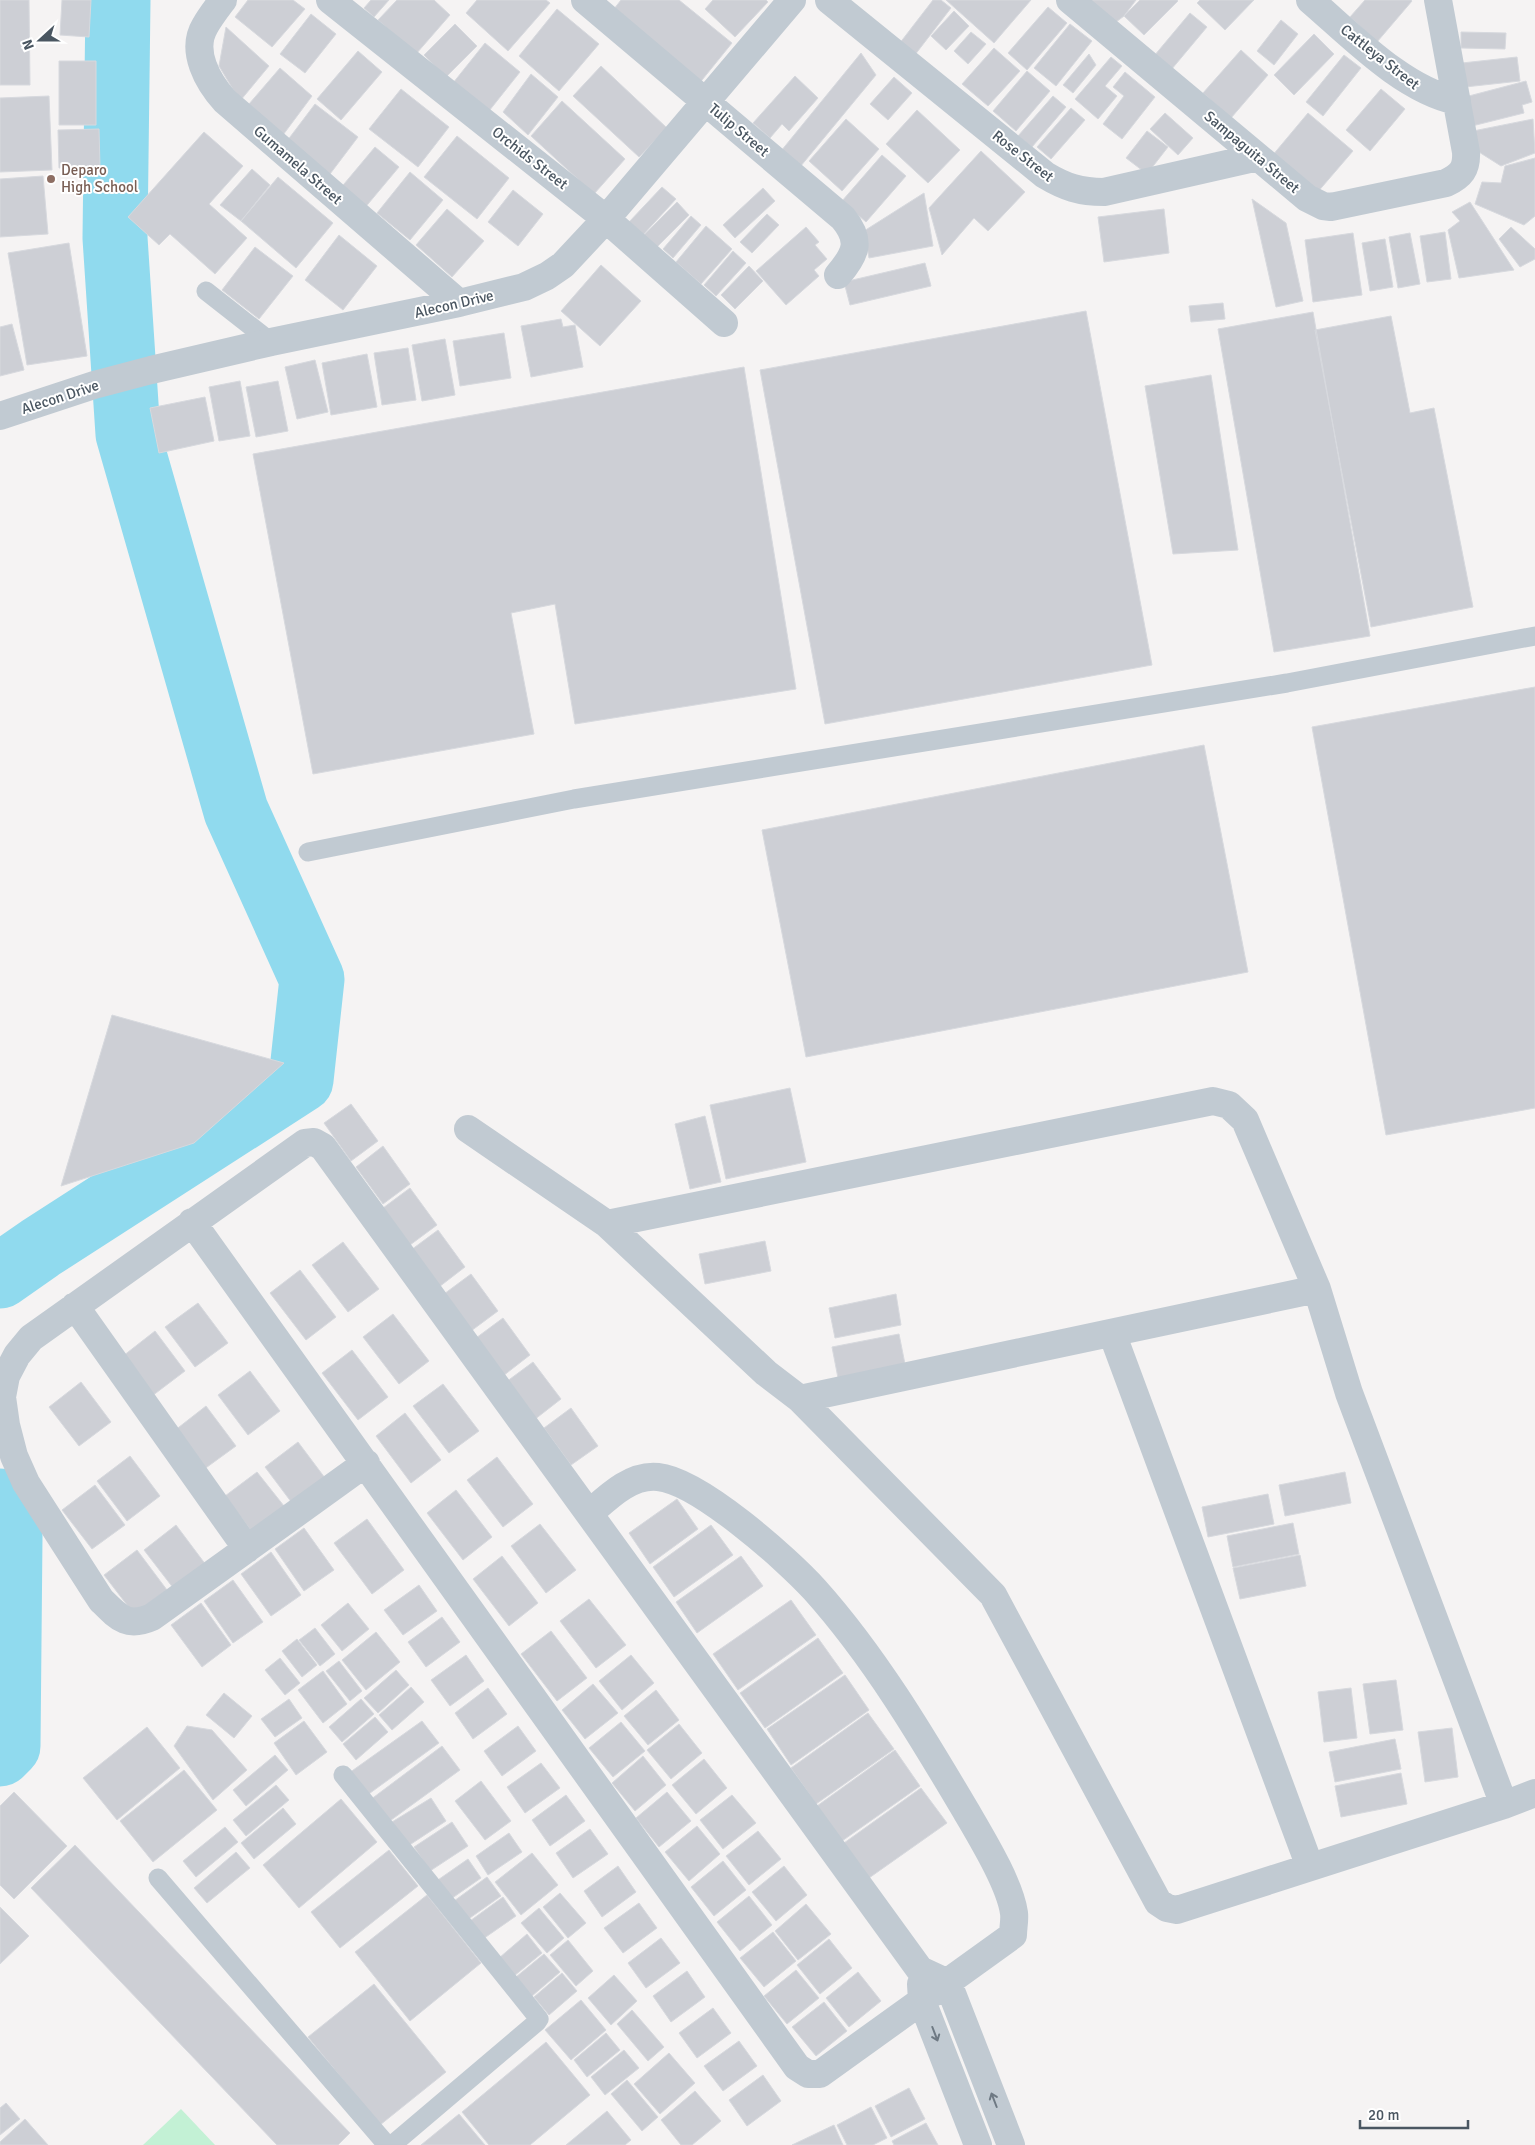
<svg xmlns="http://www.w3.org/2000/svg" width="1535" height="2145" font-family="Signika,sans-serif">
<rect width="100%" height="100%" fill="#f5f3f3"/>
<path fill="#c3f1d5" d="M181,2109L215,2145H143Z"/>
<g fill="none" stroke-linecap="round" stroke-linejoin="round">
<path stroke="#90daee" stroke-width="65" d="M0,1276L40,1248L301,1080L312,979L236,811L128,434L115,238L118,0
M0,1501L10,1536L8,1746L0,1754"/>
</g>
<path fill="#cdcfd5" stroke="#d7d9de" d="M0,0H29L30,85H0Z
M62,0H91L89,37L60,35Z
M248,0H293L305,9L272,47L235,17Z
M371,0H389L374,17L364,8Z
M397,0H434L450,15L416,54L378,20Z
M477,0H546L550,3L508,51L466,13Z
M621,0H679L732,43L698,85L610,14Z
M713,0H766L768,2L735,37L705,9Z
M933,0H941L951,8L911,60L896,48Z
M946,0H1031L994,43Z
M1090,0H1136L1124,16L1116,22Z
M1140,0H1177L1178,1L1144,35L1124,16Z
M1200,0H1254L1225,30L1197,3Z
M1365,0H1411L1412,1L1377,42L1350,17Z
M1048,7L1067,23L1027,70L1008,53Z
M557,9L599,44L559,91L519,56Z
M954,11L969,26L946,50L931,36Z
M1190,13L1207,27L1171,70L1154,56Z
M311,14L336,34L305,73L280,54Z
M1281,20L1298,34L1274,65L1257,51Z
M455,24L477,46L446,77L424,55Z
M1070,24L1092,41L1056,86L1034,68Z
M226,27L269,66L240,101L219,66Z
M971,32L986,44L968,64L954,51Z
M1461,32L1506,33L1505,49L1461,48Z
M1314,34L1334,54L1294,95L1274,75Z
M485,43L520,72L489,111L453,83Z
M994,48L1020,71L988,106L962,84Z
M1241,50L1268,75L1231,118L1203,93Z
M358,51L382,72L341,120L317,99Z
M861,53L876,75L800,167L781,151Z
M1089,54L1096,65L1073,93L1063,85Z
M1344,55L1361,68L1323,116L1306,102Z
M1111,57L1122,66L1105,86L1117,96L1098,119L1075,99Z
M1517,57L1520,81L1465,87L1462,63Z
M59,61H96V125H59Z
M601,66L667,128L639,157L573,96Z
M280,68L312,96L283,135L249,104Z
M1027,71L1050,91L1016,131L993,111Z
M1125,72L1155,97L1122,139L1103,124L1124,96L1113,87Z
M531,74L558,97L528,135L503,112Z
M795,76L818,98L789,131L782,124L770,138L753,123Z
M894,77L912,93L888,120L870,104Z
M1526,81L1532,102L1522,105L1524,113L1472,126L1465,97Z
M401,89L449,127L418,167L369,129Z
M1381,89L1405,109L1370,151L1346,130Z
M49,96L52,170L0,172V98Z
M1053,96L1066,107L1032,147L1018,136Z
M562,101L625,159L594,194L531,136Z
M315,104L358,137L330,174L287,141Z
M1071,108L1085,120L1051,159L1037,147Z
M917,110L960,150L928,183L886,144Z
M1165,113L1193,138L1178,155L1150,129Z
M1308,113L1353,151L1316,194L1272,156Z
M846,119L879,149L842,191L809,161Z
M1533,119L1535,153L1501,166L1471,147L1468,132Z
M99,129L100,167L59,168L58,130Z
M1147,131L1168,147L1147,174L1126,158Z
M204,132L243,166L209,204L247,238L215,274L170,234L159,245L128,217Z
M457,136L509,178L477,219L424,177Z
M375,147L399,167L363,210L339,190Z
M981,151L1025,192L988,231L974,218L942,255L929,208Z
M882,155L906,176L866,222L842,201Z
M1535,158V216L1524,225L1475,204L1482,182L1501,183L1505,166Z
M252,169L270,185L241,221L220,205Z
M410,172L443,200L410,240L377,213Z
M43,176L48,234L0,237V179Z
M278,177L333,223L296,268L241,221Z
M662,187L676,199L643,235L629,222Z
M763,188L775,201L735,238L723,225Z
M513,190L543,214L518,246L488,222Z
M924,193L933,246L869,258L864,231Z
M1252,199L1286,223L1303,301L1276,307Z
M677,202L689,215L655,249L642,237Z
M1470,202L1514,270L1459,278L1448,230L1460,221L1452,212Z
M447,209L484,241L452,277L416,245Z
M1164,209L1169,253L1104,262L1098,217Z
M767,214L779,225L752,253L740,242Z
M691,216L701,225L673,258L663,249Z
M706,226L732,249L701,284L676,262Z
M806,227L819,242L815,245L827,259L814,270L819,276L786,305L756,271Z
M1511,227L1535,249V259L1520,267L1499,239Z
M1445,232L1451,279L1427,282L1420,236Z
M1353,233L1362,295L1313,302L1305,240Z
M1410,233L1420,284L1398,288L1389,237Z
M339,235L377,266L343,310L305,280Z
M1385,239L1393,287L1370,291L1362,243Z
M69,243L87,356L27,365L8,253Z
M255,247L293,276L259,319L222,290Z
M733,251L746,263L716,296L704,285Z
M925,263L931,286L850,305L844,282Z
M601,265L641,301L600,346L561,311Z
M749,266L763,281L735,309L721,295Z
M1223,303L1225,319L1191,322L1189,306Z
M1086,311L1152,665L825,724L760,370Z
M1313,312L1370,636L1274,652L1218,329Z
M1391,316L1410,413L1434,408L1473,607L1371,627L1315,330Z
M561,319L563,327L575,325L583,367L531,377L521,326Z
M12,324L24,370L0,376V327Z
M504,333L511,378L460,386L453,341Z
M445,339L455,395L422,401L412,345Z
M408,348L416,400L382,405L374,353Z
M367,354L377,407L331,415L322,363Z
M315,360L328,412L297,419L285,367Z
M744,367L796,689L575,724L555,604L511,613L534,734L313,774L253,454Z
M1211,375L1238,550L1173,554L1145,386Z
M240,381L250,436L219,441L209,387Z
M278,381L288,431L256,437L246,387Z
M205,397L214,441L159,453L150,408Z
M1535,687V1108L1386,1135L1312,727Z
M1204,745L1248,972L806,1057L762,830Z
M112,1015L284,1063L194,1143L61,1186Z
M790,1088L806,1162L726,1179L710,1105Z
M351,1104L378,1141L351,1161L324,1123Z
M705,1116L721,1182L690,1189L675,1124Z
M383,1146L410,1184L383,1204L356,1167Z
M410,1188L437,1225L410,1245L383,1208Z
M438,1230L465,1267L439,1287L411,1250Z
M765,1241L771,1271L705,1284L699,1254Z
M343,1242L379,1289L348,1312L312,1265Z
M300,1270L336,1317L306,1340L270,1293Z
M471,1274L498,1311L471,1331L444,1294Z
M896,1294L901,1325L835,1338L829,1308Z
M198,1303L228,1343L195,1367L165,1327Z
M393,1314L429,1361L399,1384L363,1337Z
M503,1318L530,1355L503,1376L476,1338Z
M155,1331L185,1371L152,1396L123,1356Z
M899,1334L905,1364L838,1378L832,1347Z
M352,1350L388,1397L358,1420L322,1373Z
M533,1362L561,1399L534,1420L506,1382Z
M250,1371L280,1411L248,1435L218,1395Z
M81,1382L111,1422L79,1446L49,1407Z
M443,1384L479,1431L449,1453L413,1406Z
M206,1406L236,1446L203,1470L174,1431Z
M571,1408L598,1446L571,1465L544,1428Z
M405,1413L441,1460L411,1483L376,1436Z
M298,1442L328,1482L295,1507L265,1467Z
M130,1456L160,1496L127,1521L97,1481Z
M497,1457L533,1504L503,1527L467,1480Z
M257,1472L288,1511L255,1536L225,1496Z
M1345,1472L1351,1503L1285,1516L1279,1485Z
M95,1485L125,1525L92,1549L62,1510Z
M456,1490L492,1537L463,1560L427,1513Z
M1268,1494L1274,1524L1208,1537L1202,1507Z
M677,1499L698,1529L650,1564L629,1533Z
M367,1519L404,1570L372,1594L334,1543Z
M1293,1523L1299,1554L1233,1567L1227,1536Z
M540,1524L576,1570L546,1593L511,1546Z
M176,1525L206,1565L174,1589L144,1550Z
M711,1525L733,1555L674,1597L653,1567Z
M304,1528L334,1570L304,1591L275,1549Z
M137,1550L167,1590L134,1614L104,1575Z
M271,1552L301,1595L271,1616L241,1574Z
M1300,1555L1306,1586L1240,1599L1233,1568Z
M502,1556L538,1603L509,1626L473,1579Z
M741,1556L763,1586L697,1633L676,1602Z
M233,1580L263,1622L233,1643L204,1601Z
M419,1585L437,1611L403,1635L384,1610Z
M589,1599L626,1645L596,1668L560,1621Z
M791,1600L816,1635L738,1690L713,1654Z
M201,1603L231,1645L202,1667L171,1625Z
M348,1603L369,1629L342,1651L321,1625Z
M442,1617L460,1642L426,1667L408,1642Z
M315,1628L335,1654L320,1666L299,1640Z
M551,1631L587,1678L557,1701L521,1654Z
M376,1632L400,1662L366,1690L342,1660Z
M818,1638L843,1673L765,1728L740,1693Z
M297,1639L317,1665L302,1677L282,1651Z
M466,1655L484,1681L450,1706L431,1680Z
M631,1655L654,1683L622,1710L599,1681Z
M280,1658L300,1683L285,1695L265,1670Z
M339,1661L362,1691L350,1701L326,1671Z
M396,1670L409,1685L378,1713L364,1698Z
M323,1671L347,1704L323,1723L298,1690Z
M845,1675L869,1710L791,1765L767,1729Z
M1396,1680L1403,1730L1370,1734L1363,1684Z
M593,1684L618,1713L585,1739L562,1710Z
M411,1687L424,1702L392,1730L379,1715Z
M488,1688L507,1714L473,1739L455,1713Z
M1351,1688L1357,1738L1324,1742L1318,1692Z
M656,1690L679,1720L648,1745L624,1716Z
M224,1693L252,1716L234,1738L206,1715Z
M289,1699L302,1718L275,1737L261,1719Z
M361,1699L374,1714L342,1742L329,1727Z
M868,1713L894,1749L816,1804L791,1768Z
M375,1717L388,1732L356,1760L343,1744Z
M304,1721L327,1752L296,1775L274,1743Z
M422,1721L439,1743L366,1796L349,1773Z
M621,1722L645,1751L613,1777L589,1748Z
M679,1724L702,1753L671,1779L647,1750Z
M187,1726L212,1730L247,1770L213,1800L174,1746Z
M518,1726L536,1751L502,1776L484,1751Z
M147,1727L180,1768L117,1820L83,1778Z
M1452,1728L1458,1777L1425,1782L1418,1732Z
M1395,1739L1401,1769L1335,1782L1329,1752Z
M442,1746L460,1770L387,1823L370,1800Z
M895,1750L920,1786L842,1841L817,1806Z
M275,1755L288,1770L246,1806L233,1790Z
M643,1756L666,1785L635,1811L612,1783Z
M704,1759L727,1788L696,1814L672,1785Z
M541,1763L560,1788L525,1813L507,1787Z
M184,1770L217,1810L153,1862L120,1821Z
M1401,1773L1407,1804L1341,1817L1335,1786Z
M481,1781L511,1821L485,1840L455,1801Z
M276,1785L289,1800L246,1836L233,1820Z
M921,1788L947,1823L869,1878L844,1843Z
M14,1792L67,1846L14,1899L0,1885V1806Z
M667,1792L691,1821L659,1847L636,1818Z
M566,1795L585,1821L550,1846L532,1820Z
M732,1795L756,1823L723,1849L700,1820Z
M431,1798L446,1821L408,1846L392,1822Z
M341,1799L377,1842L299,1908L263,1865Z
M283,1808L296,1824L254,1859L241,1843Z
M452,1822L468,1846L430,1871L414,1847Z
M697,1826L720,1854L689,1881L665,1852Z
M225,1827L238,1842L196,1877L183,1861Z
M590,1829L608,1854L573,1878L556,1853Z
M758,1831L781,1859L749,1885L726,1856Z
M509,1833L522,1852L488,1875L476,1856Z
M75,1845L350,2133L338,2145H277L31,1888Z
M389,1850L418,1886L340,1948L311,1912Z
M236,1852L250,1868L207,1903L194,1888Z
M532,1853L558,1885L521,1915L495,1882Z
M468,1859L481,1878L448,1901L435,1882Z
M723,1861L746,1890L714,1916L691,1887Z
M618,1866L636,1892L602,1917L584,1891Z
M784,1866L807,1895L776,1921L752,1892Z
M487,1877L501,1896L467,1920L454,1901Z
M560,1893L586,1923L568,1938L543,1907Z
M427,1895L481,1963L410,2021L355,1952Z
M749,1896L772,1925L740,1951L717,1922Z
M503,1897L516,1916L483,1939L470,1921Z
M639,1903L657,1928L623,1953L604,1928Z
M806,1904L831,1934L798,1960L775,1931Z
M0,1907L29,1936L0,1964Z
M539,1908L564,1938L547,1953L521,1923Z
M773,1932L796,1961L764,1987L740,1958Z
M527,1934L542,1953L514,1976L499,1958Z
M661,1938L680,1963L646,1988L628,1963Z
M829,1939L852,1968L820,1994L797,1965Z
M568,1940L593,1971L576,1986L550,1955Z
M544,1954L560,1972L532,1996L516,1977Z
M796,1970L819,1998L787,2024L764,1996Z
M687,1971L705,1997L671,2022L653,1996Z
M858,1972L881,2001L849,2027L826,1998Z
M562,1973L577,1991L549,2015L534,1997Z
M614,1975L637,2001L611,2025L588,1998Z
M374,1984L446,2072L380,2125L308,2037Z
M581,2000L606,2030L571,2060L545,2030Z
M824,2002L847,2031L816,2056L792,2027Z
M713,2008L731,2033L697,2058L679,2033Z
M632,2010L664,2047L648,2061L617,2024Z
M606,2033L620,2050L587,2077L574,2060Z
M739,2041L757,2066L723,2091L704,2066Z
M546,2042L590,2095L530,2145H489L462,2112Z
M624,2050L639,2068L605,2095L591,2077Z
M669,2053L695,2083L660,2114L634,2084Z
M763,2075L781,2101L747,2126L729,2100Z
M627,2080L658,2117L642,2131L611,2094Z
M909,2088L925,2119L891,2137L875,2106Z
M695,2091L721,2121L692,2145H681L661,2120Z
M6,2103L20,2119L0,2135V2108Z
M871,2107L887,2138L873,2145H847L837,2125Z
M607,2111L631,2140L625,2145H566Z
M459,2114L485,2145H421Z
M25,2119L48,2145H0V2142Z
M926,2123L938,2145H894L892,2141Z
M834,2125L843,2145H792Z"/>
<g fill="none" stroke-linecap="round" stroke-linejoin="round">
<path stroke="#c1cad2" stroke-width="19" d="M206,291L271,342
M308,852L574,799L1287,683L1535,636
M343,1775L539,2019L537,2022L392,2145
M158,1878L387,2145"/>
<path stroke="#c1cad2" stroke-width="28" d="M223,0C217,8 210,17 205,26C190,51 208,82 225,101L459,303
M330,0L606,219L724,323
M585,0L843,218C862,241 856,254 838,275
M829,0L1045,175C1065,187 1080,192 1104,192L1258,157
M1070,0L1307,198L1323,206L1331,207L1446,183C1461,176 1467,169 1466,152L1438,0
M1310,0C1351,35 1403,90 1457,101
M0,416L94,385L151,370L271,342L459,303L524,287L547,276L563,265L606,219L792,0
M468,1129L607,1224L766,1373L800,1399L993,1595L1158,1902L1167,1908L1177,1910L1504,1805L1535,1793
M192,1222L797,2067L808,2074H820L1013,1935C1013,1928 1015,1920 1014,1913C1010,1884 981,1837 966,1811C921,1735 874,1656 815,1590C787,1559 699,1481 658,1477C631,1474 608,1497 590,1513
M607,1224L1213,1101L1229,1105L1245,1120L1317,1289L1349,1393L1504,1805
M75,1306L247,1549
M1112,1333L1310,1867
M800,1399L1317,1289
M366,1463L152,1617C127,1628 119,1618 101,1600L26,1483L14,1456L6,1425L2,1397L6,1376L17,1355L31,1338L305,1143L314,1142L323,1147L920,1970L948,1983L1011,2145
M921,1984L922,2001L978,2145"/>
</g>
<defs><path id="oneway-shaft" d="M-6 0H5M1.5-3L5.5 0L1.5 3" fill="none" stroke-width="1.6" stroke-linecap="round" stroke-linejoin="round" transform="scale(1.25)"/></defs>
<g stroke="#6e7983">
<use href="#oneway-shaft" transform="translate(935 2034) rotate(69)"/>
<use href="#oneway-shaft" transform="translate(994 2100) rotate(-111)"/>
</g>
<circle fill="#8d6e63" stroke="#fff" stroke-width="2" cx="51" cy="179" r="5"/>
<g text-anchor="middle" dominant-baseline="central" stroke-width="4" stroke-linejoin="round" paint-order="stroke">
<g font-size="15" fill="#4a5661" stroke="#fff">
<text transform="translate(1380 57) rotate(38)">Cattleya Street</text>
<text transform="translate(739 130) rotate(40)">Tulip Street</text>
<text transform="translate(1252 152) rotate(40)">Sampaguita Street</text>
<text transform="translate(1023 156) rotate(38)">Rose Street</text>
<text transform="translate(530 158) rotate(38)">Orchids Street</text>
<text transform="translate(298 165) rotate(41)">Gumamela Street</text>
<text transform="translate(454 304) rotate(-13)">Alecon Drive</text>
<text transform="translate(60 397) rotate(-18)">Alecon Drive</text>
</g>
<g font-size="15" fill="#785e54" stroke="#fff" text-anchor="start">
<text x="61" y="170">Deparo<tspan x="61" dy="17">High School</tspan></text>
</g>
</g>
<g transform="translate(40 40) rotate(249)" stroke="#ffffff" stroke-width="4" paint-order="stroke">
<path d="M0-4L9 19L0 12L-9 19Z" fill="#4a5661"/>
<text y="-8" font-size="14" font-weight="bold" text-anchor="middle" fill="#4a5661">N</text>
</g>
<path d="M1360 2120v8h108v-8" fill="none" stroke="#4a5661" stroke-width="2.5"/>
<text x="1368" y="2120" font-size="15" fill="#4a5661" stroke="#ffffff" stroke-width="4" paint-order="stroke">20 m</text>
</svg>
